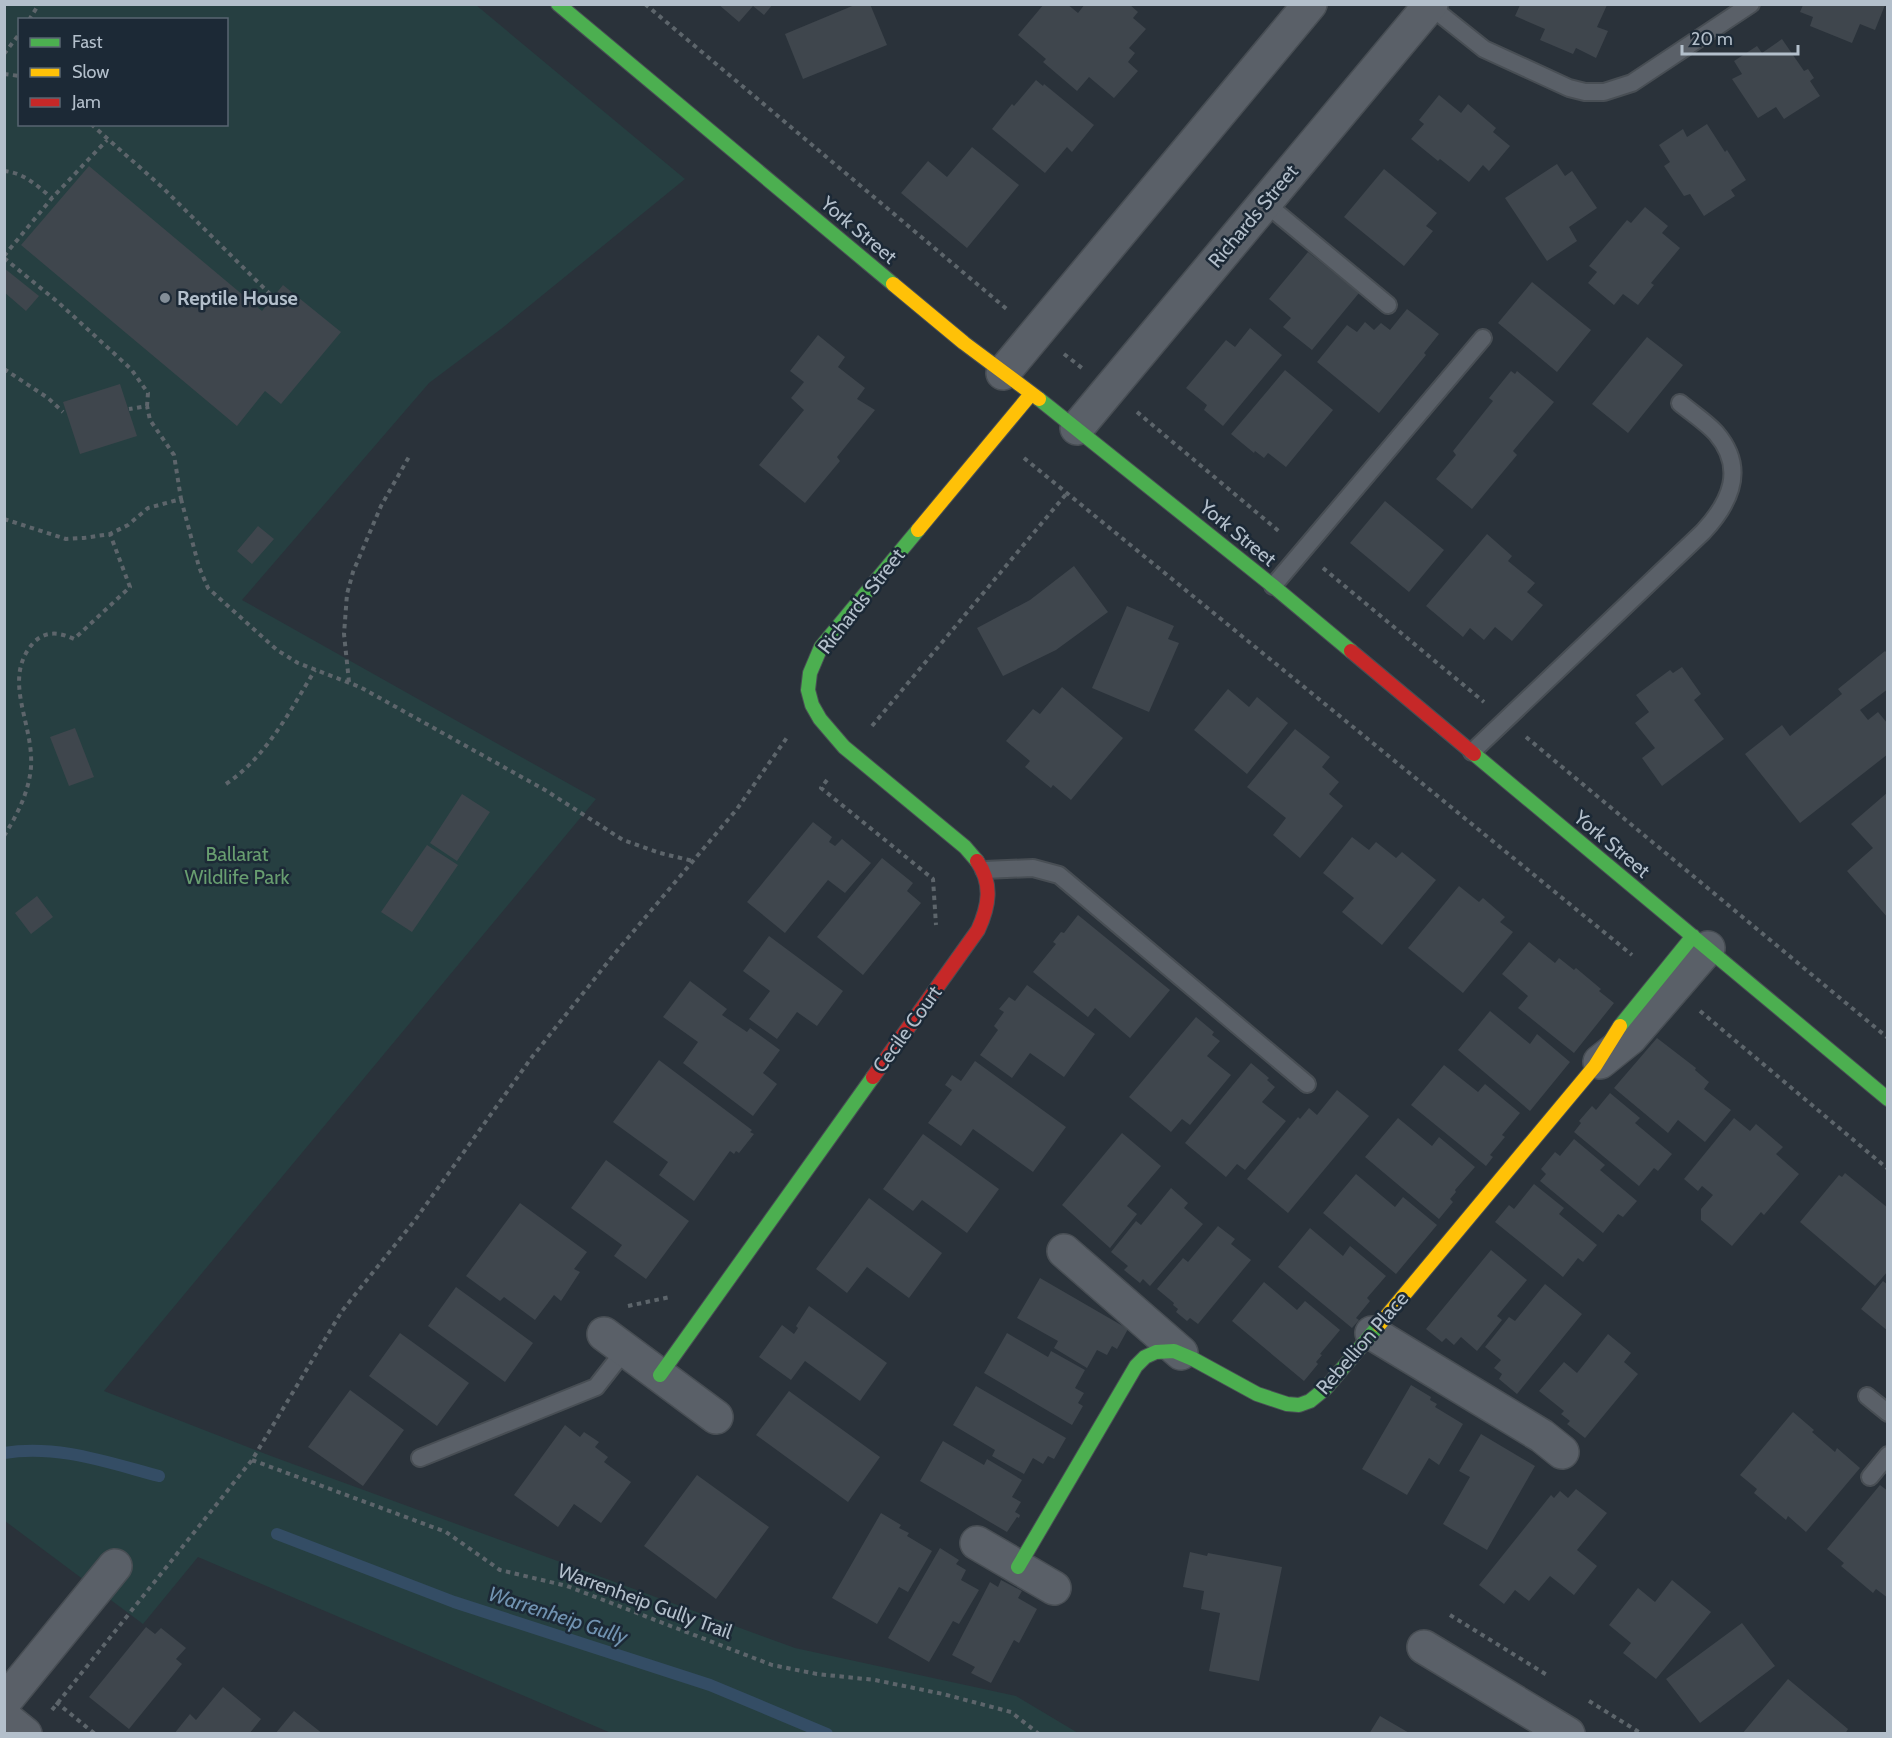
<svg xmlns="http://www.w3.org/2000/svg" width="1892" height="1738" font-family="Cabin,sans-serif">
<rect width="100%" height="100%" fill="#2a323a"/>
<path fill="#263f41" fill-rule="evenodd" d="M4,5H476L685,179L501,329L429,383L242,600L596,799L104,1391L271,1456L795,1648L1016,1696L1078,1733H611L198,1557L143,1624L5,1521ZM20,20H226V124H20Z"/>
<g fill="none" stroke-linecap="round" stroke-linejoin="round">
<path stroke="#344d65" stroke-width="12" d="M4,1453C57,1444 109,1463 159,1476
M277,1534L454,1602L710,1685L827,1734"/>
</g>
<path fill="#3f464d" d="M718,4H773L764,15L753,6L739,22Z
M857,4H870L887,45L803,79L785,34Z
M1044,4H1067L1078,13L1085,4H1129L1138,12L1133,18L1146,29L1129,48L1135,53L1128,62L1138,71L1114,98L1089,77L1077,91L1043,62L1046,59L1018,35Z
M1520,5H1607L1597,27L1608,31L1596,58L1576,48L1573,54L1540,40L1545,29L1515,16Z
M1803,5H1885L1875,30L1860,24L1852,43L1810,26L1813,17L1800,12Z
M1782,39L1804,71L1808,69L1814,78L1810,81L1820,96L1784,119L1776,107L1758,118L1732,79L1742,74L1734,61L1757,46L1762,53Z
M1036,80L1043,86L1044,84L1094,125L1072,152L1067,147L1045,173L992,129L1012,104L1014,106Z
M1439,95L1461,113L1468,104L1496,128L1493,132L1510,146L1489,171L1483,165L1469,182L1440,159L1438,161L1411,139L1424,124L1419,120Z
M1707,124L1725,152L1727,150L1746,180L1731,190L1735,196L1704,216L1690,194L1684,196L1664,166L1670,162L1659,145L1683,129L1687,137Z
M972,147L1019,185L967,248L901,193L928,161L947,177Z
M1557,164L1565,176L1572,171L1597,208L1569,227L1577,241L1547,261L1505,198Z
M89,166L262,311L283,285L341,332L281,404L265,391L237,426L21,245Z
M1384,169L1437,213L1426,226L1433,231L1404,266L1344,217Z
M1645,207L1668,226L1662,233L1680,248L1651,283L1654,285L1638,305L1623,294L1614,305L1588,283L1597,272L1589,266L1627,220L1631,223Z
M1308,252L1359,293L1312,350L1283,327L1291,318L1269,299Z
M4,268L39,296L26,311L4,292Z
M1532,282L1591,330L1557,372L1498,323Z
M1407,309L1439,334L1424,353L1426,355L1379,413L1317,362L1347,325L1357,332L1365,322L1374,330L1381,323L1390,330Z
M1250,328L1282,355L1223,426L1204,410L1207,405L1186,388L1226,340L1235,347Z
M818,335L845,357L838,367L865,388L857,399L875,410L837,457L840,461L805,503L759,465L804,410L791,398L804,382L790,371Z
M1647,337L1683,365L1628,433L1592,404Z
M1285,370L1333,410L1286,467L1268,453L1264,458L1255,451L1254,453L1231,434Z
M1511,371L1515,374L1517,371L1554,402L1513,451L1517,455L1472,509L1436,479L1456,455L1453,451L1493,401L1489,398Z
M120,384L137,436L80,454L63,402Z
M1385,501L1444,550L1409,592L1350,543Z
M258,526L274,539L252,564L237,551Z
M1487,534L1512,556L1508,561L1535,583L1527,592L1543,605L1512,641L1495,627L1484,640L1470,628L1463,637L1426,606Z
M1074,566L1108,612L1056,650L1003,676L977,628L1030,600Z
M1127,606L1174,626L1168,639L1179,643L1149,712L1092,688Z
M1885,651L1888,654V689L1860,710L1868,720L1878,712L1888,724V754L1800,823L1745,754L1782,725L1790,736L1842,694L1838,689Z
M1682,667L1701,694L1694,700L1724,739L1662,786L1642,758L1655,748L1635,723L1649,712L1636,695L1670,670L1673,673Z
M1062,687L1123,738L1071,800L1053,785L1051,788L1025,767L1030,761L1006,741L1033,709L1040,714Z
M1228,689L1249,707L1257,697L1288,723L1247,774L1194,730Z
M75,728L94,777L69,786L50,737Z
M1295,729L1330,757L1322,767L1339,782L1329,794L1343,806L1300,858L1273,835L1286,818L1247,787Z
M1888,792V918L1847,871L1873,848L1851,824Z
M462,794L490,812L457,861L430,843Z
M813,822L832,837L829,842L835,846L842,839L871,863L845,893L828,880L785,933L747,902Z
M1352,837L1369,850L1376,842L1396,858L1402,852L1436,880L1382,945L1342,912L1354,898L1323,873Z
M427,845L458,865L412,932L381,912Z
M882,858L913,883L907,891L921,903L863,975L817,937Z
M1459,886L1479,902L1483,898L1505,917L1500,922L1513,932L1463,993L1408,948Z
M37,896L53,917L31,934L15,913Z
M1078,915L1170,990L1130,1038L1095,1008L1088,1017L1033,972L1056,944L1053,942L1061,932L1064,933Z
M769,936L843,991L817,1026L797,1012L777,1039L749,1019L770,991L743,971Z
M1529,942L1555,963L1559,958L1574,970L1576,968L1601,989L1599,991L1614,1003L1574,1053L1518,1008L1528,996L1502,974Z
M690,981L727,1009L722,1015L747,1032L750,1028L780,1050L763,1073L777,1084L753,1116L683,1063L698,1042L663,1017Z
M1027,985L1095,1034L1064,1077L1030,1053L1012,1078L980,1055L998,1030L994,1026L1004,1012L999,1009L1009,997L1015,1001Z
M1490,1011L1530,1044L1537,1034L1570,1062L1530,1111L1458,1050Z
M1196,1017L1214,1032L1212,1035L1220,1041L1207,1056L1231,1075L1190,1125L1182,1119L1171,1132L1129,1097Z
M1657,1038L1696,1068L1695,1070L1709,1082L1704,1089L1731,1110L1705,1142L1678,1120L1668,1133L1614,1088Z
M659,1060L752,1130L750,1132L754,1134L739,1153L736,1151L734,1154L730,1151L694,1201L659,1175L668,1162L613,1122Z
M975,1061L1066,1127L1033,1172L973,1129L961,1146L928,1123L952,1090L945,1085L952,1075L961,1081Z
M1251,1063L1269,1078L1267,1080L1275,1087L1262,1102L1286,1121L1245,1170L1237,1164L1226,1177L1185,1143Z
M1444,1065L1478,1092L1485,1084L1520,1113L1502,1135L1505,1137L1490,1155L1493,1157L1486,1166L1411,1105Z
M1337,1090L1369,1116L1288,1213L1247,1179L1298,1117L1300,1119L1309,1108L1317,1115Z
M1610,1093L1640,1118L1635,1123L1672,1154L1658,1171L1654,1168L1639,1186L1574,1132L1581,1123L1579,1121L1592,1106L1596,1110Z
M1398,1118L1432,1146L1439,1137L1475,1167L1455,1190L1456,1192L1450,1199L1453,1202L1439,1219L1365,1157Z
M1734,1118L1750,1131L1756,1124L1783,1147L1776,1154L1799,1174L1764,1215L1761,1212L1732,1246L1701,1220V1209L1713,1195L1702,1186L1698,1191L1684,1179Z
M1122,1133L1161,1166L1127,1206L1137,1214L1110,1248L1062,1205Z
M923,1134L999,1189L967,1233L922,1200L913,1211L883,1189Z
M1574,1139L1605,1165L1600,1170L1637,1201L1623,1217L1618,1214L1603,1233L1540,1181L1546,1174L1541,1169L1555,1152L1560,1156Z
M606,1160L689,1221L646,1279L614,1256L622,1245L571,1208Z
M1845,1173L1888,1208V1271L1875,1286L1800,1222L1839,1175L1842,1177Z
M1356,1174L1395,1207L1403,1197L1437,1225L1396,1274L1323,1213Z
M1534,1184L1564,1208L1559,1214L1597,1245L1583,1262L1578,1258L1563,1277L1495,1222L1509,1205L1514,1209Z
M1171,1188L1188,1203L1184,1208L1203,1224L1150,1286L1143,1279L1140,1283L1124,1270L1128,1266L1111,1252L1136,1221L1141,1225Z
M869,1198L942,1253L909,1298L867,1267L847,1293L816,1269Z
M520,1203L587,1252L574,1269L580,1272L561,1301L554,1295L535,1320L504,1297L500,1301L466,1276Z
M1218,1226L1235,1239L1231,1244L1251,1260L1198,1324L1190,1318L1187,1321L1176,1312L1178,1309L1173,1305L1174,1303L1157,1289L1183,1258L1188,1262Z
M1310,1228L1343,1256L1350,1246L1386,1276L1367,1298L1370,1301L1356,1318L1359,1320L1352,1328L1278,1267Z
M1491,1250L1527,1280L1497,1316L1502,1320L1477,1351L1461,1337L1454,1345L1446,1338L1442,1342L1426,1329Z
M1040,1278L1128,1329L1117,1349L1112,1346L1107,1355L1097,1350L1087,1368L1054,1348L1058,1341L1017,1318Z
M1883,1281L1888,1285V1331L1861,1309Z
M1264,1282L1297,1310L1305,1301L1340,1330L1320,1354L1322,1355L1316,1362L1318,1364L1304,1381L1232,1321Z
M1545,1284L1582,1314L1517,1394L1499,1379L1502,1374L1494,1368L1501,1360L1485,1347L1509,1317L1515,1321Z
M456,1287L533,1343L505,1382L428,1326Z
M809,1306L887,1363L860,1401L805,1361L791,1380L759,1357L782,1325L794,1334L798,1328L796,1326Z
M400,1333L469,1383L437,1426L369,1376Z
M1007,1333L1048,1357L1051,1351L1085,1370L1075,1388L1084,1393L1078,1403L1083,1406L1072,1425L984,1373Z
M1608,1334L1631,1353L1624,1362L1638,1374L1585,1438L1567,1424L1570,1421L1561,1414L1564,1411L1539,1391L1564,1362L1577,1373Z
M1411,1385L1431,1397L1430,1400L1437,1404L1435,1407L1463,1424L1439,1465L1429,1458L1407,1495L1362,1469Z
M976,1386L1066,1438L1054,1459L1048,1456L1043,1464L1033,1458L1024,1474L992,1456L995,1450L953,1425Z
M350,1390L404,1430L363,1486L308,1447Z
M789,1391L880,1457L848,1502L756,1435Z
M1793,1412L1814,1430L1812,1432L1835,1452L1837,1448L1860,1468L1806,1532L1788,1516L1786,1520L1754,1493L1757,1489L1740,1475Z
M565,1425L580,1437L584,1432L599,1442L595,1447L608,1457L604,1462L631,1482L601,1523L574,1504L558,1527L514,1495Z
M1481,1434L1535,1466L1487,1550L1443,1524L1470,1477L1459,1471Z
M943,1441L984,1465L987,1459L1022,1480L1012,1497L1021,1502L1015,1512L1020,1515L1019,1518L1017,1517L1007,1532L920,1481Z
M697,1475L769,1527L716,1599L644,1546Z
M1880,1485L1888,1491V1598L1876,1589L1873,1593L1841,1566L1844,1563L1827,1549Z
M1576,1489L1607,1513L1577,1550L1597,1566L1574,1595L1550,1576L1529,1601L1515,1590L1504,1604L1479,1585L1551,1495L1554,1498L1560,1491L1568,1498Z
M881,1513L901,1525L899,1528L909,1533L907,1536L932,1551L908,1592L899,1587L877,1624L832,1598Z
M940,1548L959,1560L956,1564L966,1570L961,1580L979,1590L959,1624L953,1621L929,1662L888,1638Z
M1190,1552L1207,1556L1208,1553L1282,1567L1259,1681L1209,1671L1220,1613L1201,1609L1204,1591L1183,1587Z
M1001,1580L1022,1591L1018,1598L1037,1609L1019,1643L1014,1640L991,1683L971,1673L975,1667L952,1655L990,1582L998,1587Z
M1672,1580L1711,1612L1656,1679L1623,1653L1631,1643L1609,1625L1638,1588L1655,1602Z
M1742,1623L1775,1666L1700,1723L1666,1679Z
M146,1627L155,1634L161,1628L186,1648L176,1659L182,1664L129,1729L89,1697Z
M1788,1679L1848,1729L1845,1734H1742Z
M223,1687L261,1719L249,1734H174L190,1714L196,1720Z
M294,1711L323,1734H275Z
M1380,1716L1411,1734H1369Z"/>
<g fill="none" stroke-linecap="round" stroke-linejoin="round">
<defs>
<path id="lane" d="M1430,6L1484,49L1569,88L1585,92H1604L1632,83L1751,4
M1265,203L1388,305
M1273,586L1483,338
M1472,752L1703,532C1731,502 1746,468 1716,433C1706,422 1692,413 1680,403
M984,870L1033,868L1059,875L1307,1084
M1867,1396L1888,1413
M420,1458L596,1387L625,1350
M1870,1477L1888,1455"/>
<path id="street" d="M1003,373L1310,4
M1077,428L1431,4
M1600,1062L1630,1038L1708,948
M1064,1251L1181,1353
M1372,1333L1542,1436L1562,1452
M604,1334L716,1417
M977,1543L1054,1588
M1424,1647L1568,1734
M4,1702L115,1566
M4,1717L25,1734"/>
<path id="fast" d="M558,4L893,284
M1039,399L1273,586L1351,651
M918,530L821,647L810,673L808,690L812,705L820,719L844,747L965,847L977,861
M1474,754L1888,1099
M1620,1026L1693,936
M660,1375L873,1077
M1018,1567L1136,1366L1145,1357L1156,1352L1174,1351L1193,1359L1257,1394L1287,1404L1299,1405L1310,1401L1326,1388L1379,1325"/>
<path id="slow" d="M893,284L964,343L1039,399
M918,530L1031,394
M1379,1325L1595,1066L1620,1026"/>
<path id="jam" d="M1351,651L1474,754
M873,1077L978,930C989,906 993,884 977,861"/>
</defs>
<use href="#lane" stroke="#484e54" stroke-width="20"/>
<use href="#street" stroke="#484e54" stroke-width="36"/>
<use href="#fast" stroke="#484e54" stroke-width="16"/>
<use href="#slow" stroke="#484e54" stroke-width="16"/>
<use href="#jam" stroke="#484e54" stroke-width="16"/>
<path stroke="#5d656b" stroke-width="4" stroke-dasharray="4.5 4.5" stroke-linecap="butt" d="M645,4L1009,311
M29,20L39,4
M4,54L20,33
M4,74L20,76
M91,124L163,188L271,295
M4,171C25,173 37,186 52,198
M4,256L52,198L107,140
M4,258L59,303L131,369L148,393L147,406
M1064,354L1082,368
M4,369L48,398L63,412
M1137,412L1281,533
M1024,458L1632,955
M181,499L199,567L208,588L277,650L298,663L360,687L545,790L623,840L660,853L693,861
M4,519L66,539L84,538L110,534L128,525L148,508L181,499L174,455L150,420L147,406L129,409
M1323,568L1484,702
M349,682L344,634L347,594L353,572L381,506L410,455
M872,726L1067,493
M1526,737L1888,1038
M827,780L821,788L933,879L936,925
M226,784C267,756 290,711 315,670
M4,836C17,815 29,792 31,767C34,722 0,678 35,641C48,630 61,633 74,639L130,587L110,534
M1700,1011L1888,1169
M628,1306L670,1297
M252,1460L446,1532L500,1570L567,1586L772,1665L817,1674L875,1680L943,1694L1011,1712L1039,1734
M1450,1615L1547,1675
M1589,1701L1642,1734
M56,1702L95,1734
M52,1710L252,1460L342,1311L415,1220L532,1057L616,952L737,809L788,736"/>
<use href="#lane" stroke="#5a6068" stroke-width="16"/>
<use href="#street" stroke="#5a6068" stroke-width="33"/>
<use href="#fast" stroke="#4caf50" stroke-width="14"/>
<use href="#slow" stroke="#ffc107" stroke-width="14"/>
<use href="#jam" stroke="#c62828" stroke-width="14"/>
</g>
<circle fill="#838e98" stroke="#1c2936" stroke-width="2" cx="165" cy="298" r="6"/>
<g text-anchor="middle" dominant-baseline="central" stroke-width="5" stroke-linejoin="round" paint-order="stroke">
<g font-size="20" fill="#b3bfcb" stroke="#1c2936">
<text transform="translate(1253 216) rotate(-50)">Richards Street</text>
<text transform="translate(859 230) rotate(40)">York Street</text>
<text transform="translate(1238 533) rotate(39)">York Street</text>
<text transform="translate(861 601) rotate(-52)">Richards Street</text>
<text transform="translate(1612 844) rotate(40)">York Street</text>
<text transform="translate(907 1029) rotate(-54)">Cecile Court</text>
<text transform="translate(1362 1343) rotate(-49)">Rebellion Place</text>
<text transform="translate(645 1601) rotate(20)">Warrenheip Gully Trail</text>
</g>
<g font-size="20" font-weight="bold" fill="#b3bfcb" stroke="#1c2936" text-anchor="start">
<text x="177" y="298">Reptile House</text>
</g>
<g font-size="20" fill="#689e70" stroke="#1c2936">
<text x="237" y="854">Ballarat<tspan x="237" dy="23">Wildlife Park</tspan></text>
</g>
<g font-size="21" font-style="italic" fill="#7193b1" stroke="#1c2936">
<text transform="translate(558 1615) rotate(18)">Warrenheip Gully</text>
</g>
</g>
<rect width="1892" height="1738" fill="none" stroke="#b3bfcb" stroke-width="12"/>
<rect x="18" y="18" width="210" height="108" fill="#1c2936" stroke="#586572" stroke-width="1.5"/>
<rect x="30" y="38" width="30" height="9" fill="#4caf50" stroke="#586572" stroke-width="1.5"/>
<text x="72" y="48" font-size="18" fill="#b3bfcb">Fast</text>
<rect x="30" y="68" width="30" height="9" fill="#ffc107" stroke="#586572" stroke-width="1.5"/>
<text x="72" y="78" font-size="18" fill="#b3bfcb">Slow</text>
<rect x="30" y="98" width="30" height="9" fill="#c62828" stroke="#586572" stroke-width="1.5"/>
<text x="72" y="108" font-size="18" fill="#b3bfcb">Jam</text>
<path d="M1682 45v9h116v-9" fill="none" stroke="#b3bfcb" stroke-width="3"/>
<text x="1691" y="45" font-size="18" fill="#b3bfcb" stroke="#1c2936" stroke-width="4.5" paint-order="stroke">20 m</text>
</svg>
